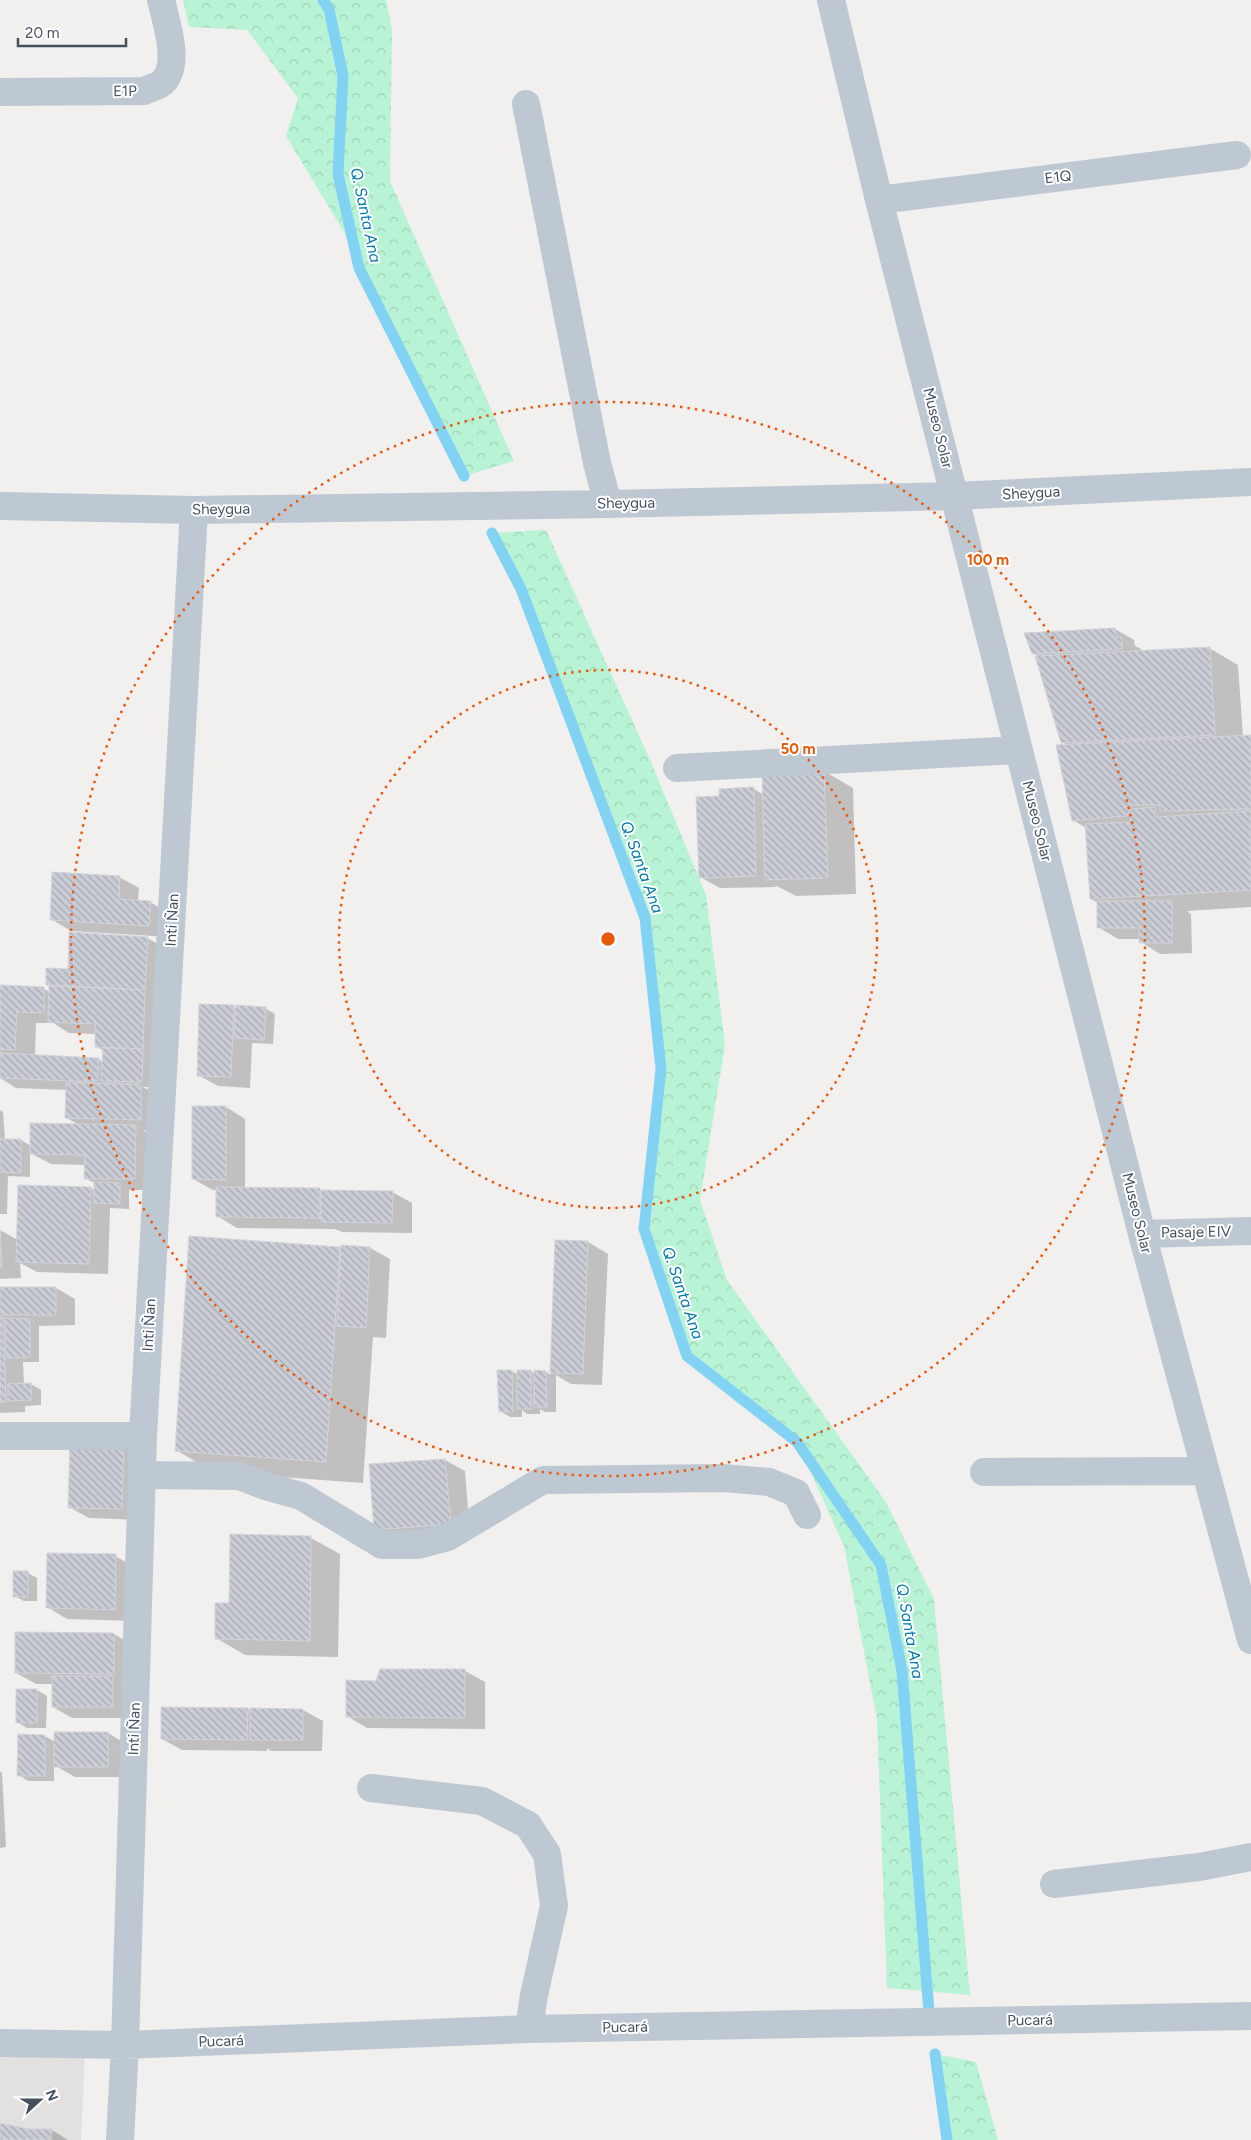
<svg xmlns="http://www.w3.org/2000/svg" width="1251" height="2140" font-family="Figtree,sans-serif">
<defs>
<pattern id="forest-crowns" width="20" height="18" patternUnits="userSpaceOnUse" patternTransform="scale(1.25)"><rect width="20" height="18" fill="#b9f3d5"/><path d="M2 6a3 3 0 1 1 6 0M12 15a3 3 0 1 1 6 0" fill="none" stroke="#a0d2b9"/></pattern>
<pattern id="building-back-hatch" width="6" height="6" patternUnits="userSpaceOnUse" patternTransform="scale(1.25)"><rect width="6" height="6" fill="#cacdd5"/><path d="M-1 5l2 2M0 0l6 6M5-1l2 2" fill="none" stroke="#a6a9b0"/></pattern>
</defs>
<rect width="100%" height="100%" fill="#f2efef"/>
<path fill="#e3e0e0" d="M0,2050H85L81,2140H0Z"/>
<path fill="url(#forest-crowns)" d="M183,0H386L392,29L390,181L514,461L464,476L356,252L286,136L298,98L247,30L189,27Z
M546,530L651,762L706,895L725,1045L700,1200L727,1280L886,1502L934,1599L970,1995L887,1988L877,1720L844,1546L797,1442L687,1356L644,1229L661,1069L645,918L521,589L492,533Z
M935,2054L976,2062L998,2140H947Z"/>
<path fill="#0003" fill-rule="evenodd" d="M1115,629L1134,640L1135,646L1141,649V651L1209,648L1238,665L1243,736H1251V907L1187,911L1191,914L1192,953L1160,954L1141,942V939H1118L1098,927V903L1091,899L1086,828L1073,820L1068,746L1062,742L1040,657L1033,653Z
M824,771L853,788L856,894L796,896L775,885L776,887L720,888L700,877L721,798L754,789L764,795Z
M119,877L139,888L138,902H150L170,914L169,937L71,931L51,919Z
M147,938L167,949L151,1087H143L161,1097L160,1131L143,1130L155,1137V1190H129V1209L110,1208L108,1274L37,1272L20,1263L21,1278L0,1279V1230L18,1240L91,1188L95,1191L96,1184L85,1178L86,1165L51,1164L30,1153V1177L8,1176L7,1214H0V1110L3,1112L5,1140H21L31,1146L79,1125L67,1118V1090L16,1088L0,1078V1054L5,1055L0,1052V987L44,989L50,992L51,986L47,984L69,970ZM36,1023H53L69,1033L96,1034V1046L104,1051L103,1062L98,1059L35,1056Z
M233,1006L237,1009L265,1008L275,1014L273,1044L252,1043L250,1088L218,1086L198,1075Z
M226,1107L245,1119V1188L392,1192L412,1203V1233L342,1232L335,1229L237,1228L217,1216V1190H213L193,1179Z
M557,1241L588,1242L608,1254L602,1385L571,1384L556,1375V1412H545L540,1409V1414H527L522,1410V1417H510L500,1411L511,1371L519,1375L531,1371L535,1374V1372H546L551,1375Z
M342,1247L370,1248L390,1259L386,1338L373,1337L363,1483L213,1472L176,1450L340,1248L342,1249Z
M0,1288H56L75,1299V1325L39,1326V1362H23L24,1385L31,1384L41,1390V1405L25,1406V1412L0,1413Z
M123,1444L143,1455L142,1520L89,1518L69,1507Z
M445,1460L465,1471L470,1535L395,1541L375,1529L370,1466Z
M311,1538L340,1554L338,1657L245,1655L216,1638L230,1605Z
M115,1556L135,1567L134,1621L67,1619L47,1607Z
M28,1573L37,1578V1601H24L14,1596Z
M114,1634L133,1645L132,1718H72L53,1707V1684H36L16,1673Z
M465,1671L485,1682V1729L367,1728L347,1716L377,1682Z
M17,1690H37L47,1696L46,1728H27L17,1722Z
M248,1709L251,1711V1709L303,1710L323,1721L322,1751H271L267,1748V1751L182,1750L162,1739Z
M108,1733L128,1745L127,1777H75L54,1765V1781H28L19,1775L45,1736L55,1742Z
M0,1771L2,1773L6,1847L0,1848Z
M0,2124L29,2130H52L68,2140H0Z"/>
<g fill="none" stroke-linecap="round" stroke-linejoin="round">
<path stroke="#82d2f4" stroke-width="11" d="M323,0L329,9L343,76L338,174L359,268L464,476
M492,533L521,589L645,918L661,1069L644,1229L687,1356L797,1442L881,1565L902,1671L929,2012
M935,2054L947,2140"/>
</g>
<path fill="url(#building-back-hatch)" stroke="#d2d4db" d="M1115,628L1116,637H1122V649L1032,654L1024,633Z
M1210,647L1215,735L1061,743L1035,656Z
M1251,735V809L1160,811V805H1131L1127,816L1072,821L1056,745Z
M824,770L828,878L765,880L762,772Z
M754,787L756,876L699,878L696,797L719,796V789Z
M1155,807V817L1251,811V890L1090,899L1085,824L1130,822L1132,809Z
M52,872L120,876L119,899L151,901L149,926L50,920Z
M1097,901H1172V943H1139V928H1097Z
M69,932L148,937L145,990L46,985V968L68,969Z
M0,985L44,987V1013L17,1012L15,1050L0,1049Z
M49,986L145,990L143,1049L95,1047V1024L48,1022Z
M199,1004L234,1005L231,1077L197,1076Z
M236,1005L266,1007L264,1040L234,1038Z
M103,1048L143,1049L142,1082L101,1081Z
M0,1053L99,1058L97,1082L0,1078Z
M66,1083L141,1084V1120L65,1118Z
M192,1106H226V1180L192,1179Z
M30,1123L136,1125L135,1179H84L85,1155L30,1154Z
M0,1139H21V1173L0,1172Z
M94,1182L120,1183V1204L94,1203Z
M18,1185L91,1187L89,1264L16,1262Z
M216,1187L320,1188V1218L216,1217Z
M321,1190L393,1191L392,1223L321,1222Z
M0,1229L2,1268H0Z
M189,1236L340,1247L326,1462L175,1451Z
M555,1240L588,1241L583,1374L550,1373Z
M341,1245L370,1247L366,1328L337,1326Z
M0,1287H56V1315H0Z
M0,1317H3L6,1402H0Z
M5,1318L30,1319V1357L6,1358Z
M497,1370H512L513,1412H499Z
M517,1370H531V1409H517Z
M534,1370L546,1371L547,1407H534Z
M31,1383L32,1400L8,1401V1384Z
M70,1441L124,1443L122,1509L68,1508Z
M445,1459L451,1524L374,1530L369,1464Z
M230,1534L311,1536L310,1641L215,1639V1603H229Z
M47,1553L116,1554L115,1610L46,1608Z
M13,1571H28V1597H13Z
M15,1632L114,1633V1674L15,1673Z
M380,1669H465V1718L346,1717V1680L376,1681Z
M52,1676H113V1707H52Z
M16,1689H37V1723H16Z
M161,1707L248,1708L247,1740L161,1739Z
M250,1708L303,1709V1740H250Z
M54,1732H108V1767H54Z
M18,1734L45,1735V1776H17Z
M0,2123L29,2129H52L51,2140H0Z"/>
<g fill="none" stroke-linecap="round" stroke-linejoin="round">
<path stroke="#bec8d2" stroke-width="28" d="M831,0L879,200L1142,1234L1251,1640
M0,92L144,91C149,89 154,87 159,85C183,70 166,22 161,0
M526,104L597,463L608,504
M879,200L1237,155
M0,506L194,510L608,504L955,496L1251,482
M677,768L1019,750
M1142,1234L1251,1231
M0,1436H143
M984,1472L1205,1471
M142,1475L239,1476L265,1486L301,1496L382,1545H418L448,1537L543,1480L723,1478L769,1482L796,1493L807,1515
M371,1788L482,1801L528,1825L547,1854L554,1906L534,1995L529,2029
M1054,1884L1199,1867L1251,1857
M0,2043L125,2045L529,2029L1251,2016
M120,2140L125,2045L143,1436L194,510"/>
</g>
<g fill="none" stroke="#e8590c" stroke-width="2.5" stroke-dasharray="2.5 5">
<circle cx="608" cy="939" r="269"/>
<circle cx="608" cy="939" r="537"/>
</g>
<g text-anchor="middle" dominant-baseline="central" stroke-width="4" stroke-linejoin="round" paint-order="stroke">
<g font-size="15" fill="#45505e" stroke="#fff">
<text transform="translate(125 91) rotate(-1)">E1P</text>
<text transform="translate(1058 177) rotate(-7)">E1Q</text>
<text transform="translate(938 428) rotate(76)">Museo Solar</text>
<text transform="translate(1031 493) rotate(-3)">Sheygua</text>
<text transform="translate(626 503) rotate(-1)">Sheygua</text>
<text transform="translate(221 509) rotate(-1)">Sheygua</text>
<text transform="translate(1037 821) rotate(76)">Museo Solar</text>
<text transform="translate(172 920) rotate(-87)">Inti Ñan</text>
<text transform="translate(1137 1213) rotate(76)">Museo Solar</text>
<text transform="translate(1196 1232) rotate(-1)">Pasaje EIV</text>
<text transform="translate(149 1325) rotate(-87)">Inti Ñan</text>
<text transform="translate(134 1729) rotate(-88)">Inti Ñan</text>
<text transform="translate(1030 2020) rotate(-1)">Pucará</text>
<text transform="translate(625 2027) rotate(-1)">Pucará</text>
<text transform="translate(221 2041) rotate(-2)">Pucará</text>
</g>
<g font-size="16" font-style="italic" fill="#017aae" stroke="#fff">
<text transform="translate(366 215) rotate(78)">Q. Santa Ana</text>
<text transform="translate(642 867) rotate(70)">Q. Santa Ana</text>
<text transform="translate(683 1293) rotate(71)">Q. Santa Ana</text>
<text transform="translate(910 1631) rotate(80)">Q. Santa Ana</text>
</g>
</g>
<circle cx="608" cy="939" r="8" fill="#e8590c" stroke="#fff" stroke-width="2.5"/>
<g font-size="15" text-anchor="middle" font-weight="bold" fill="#e8590c" stroke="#fff" stroke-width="4" stroke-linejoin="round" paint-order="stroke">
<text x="988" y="565">100 m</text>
<text x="798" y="754">50 m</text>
</g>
<g transform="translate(40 2100) rotate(69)" stroke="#ffffff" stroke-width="4" paint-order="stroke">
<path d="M0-4L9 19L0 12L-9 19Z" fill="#45505e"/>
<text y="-8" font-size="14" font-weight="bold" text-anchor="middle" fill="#45505e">N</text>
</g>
<path d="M18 38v8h108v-8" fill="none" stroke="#45505e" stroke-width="2.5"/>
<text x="25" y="38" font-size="15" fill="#45505e" stroke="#ffffff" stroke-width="4" paint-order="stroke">20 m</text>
</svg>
